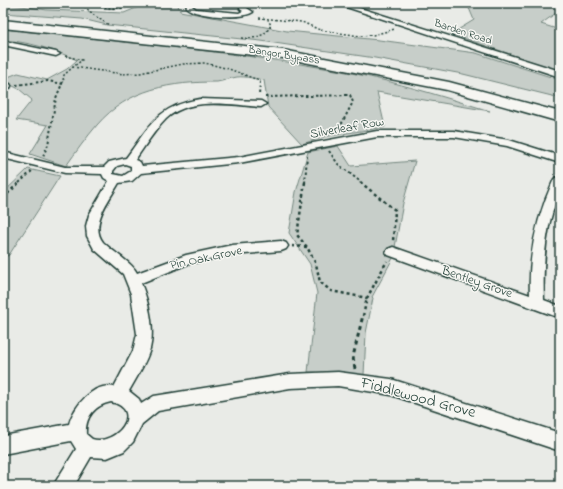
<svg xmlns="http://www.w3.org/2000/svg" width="563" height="489" font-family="'Indie Flower',sans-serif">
<rect width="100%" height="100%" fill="#e9ebe7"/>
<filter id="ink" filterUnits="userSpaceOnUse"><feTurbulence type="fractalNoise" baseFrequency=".025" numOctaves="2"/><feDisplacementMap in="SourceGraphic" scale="8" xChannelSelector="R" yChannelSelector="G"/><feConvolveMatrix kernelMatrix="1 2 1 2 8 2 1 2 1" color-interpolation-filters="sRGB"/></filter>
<g filter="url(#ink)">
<path fill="#c7cec9" stroke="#73867e" d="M3,3L47,10L124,13L141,6L143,3H180L178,5L180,11L287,31L379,40L476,53L560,80V98L463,74L375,58L261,41L107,25L82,19L3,13Z
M452,3H560V10L541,24L560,30V71L451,34L474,20L469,8Z
M3,29C112,41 222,50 330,69C384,78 437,95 490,111L377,92L385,127L324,137L302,144L268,107L264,80C256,79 246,76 237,77C230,78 224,81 217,82C171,82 129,88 97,125C86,138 76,152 66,166L30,154L48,125L16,120L32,100L19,89L3,81V79L18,73L47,80L67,69L77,60C53,49 29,42 3,40Z
M338,146L351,166L415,161L403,203L393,258L372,297L373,298L366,333L364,375L308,372L317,293L310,264L289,233L296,192L308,152Z
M28,169L60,176L9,255L3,258V193Z"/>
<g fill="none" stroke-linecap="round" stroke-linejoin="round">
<defs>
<path id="street" d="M186,3H192V6L196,9L239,13L243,11L240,9V3H246L247,8L253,12C242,20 196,16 187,8Z
M334,3H344L560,71V77Z
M3,41L56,52L60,54L56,56L3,45Z
M3,83L10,84L11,86L10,88L3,89Z
M200,99L261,101L266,104L261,107C232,105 190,96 166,119C154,131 145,146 135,160L140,162L142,166L239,157L377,131H454L509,140L560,156V163L507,146L454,137H377L239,163L141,173L132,181L119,183C110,199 89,224 103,242C108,247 115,252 120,256C126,261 133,265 137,273L186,255L232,245L281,241L286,243L288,246L286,249L281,251L232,255L188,264L141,283C149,303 156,331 149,352C144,366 136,379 129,391L139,399L141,404L154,396L290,374L338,372L391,379L560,433V451L391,395L338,386L290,388L158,411L142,424L133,442L124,451L107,458L91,457L74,486H53L76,449L71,441L3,454V436L69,424C74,406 94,382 114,387L133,351L137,334L131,294L123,274L94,249L87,236L86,226L89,215L109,181L104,178L102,174L65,173L3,158V152L65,167H104L109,162L126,158C150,126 157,106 200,99ZM125,164L131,166V171L123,176L113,174V171L117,166ZM111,402C145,410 116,446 92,439L86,434C85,417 95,405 111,402Z
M560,175C560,195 553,207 549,226C544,251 543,275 544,300L560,306V318L388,255L386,252L388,249L393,247L530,295C528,254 537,216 554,179Z"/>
<path id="primary" d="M3,20L283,50L449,82L560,112V122L447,90L283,58L3,28Z"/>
</defs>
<use href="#street" stroke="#1f3d34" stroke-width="3"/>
<use href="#primary" stroke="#1f3d34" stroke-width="3"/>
<path stroke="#1f3d34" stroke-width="1.5" stroke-dasharray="2 2" stroke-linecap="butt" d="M86,3L84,6L95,16L109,25
M89,3C106,8 122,12 139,3
M259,18L302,22L320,30L360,36L373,35L395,29
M241,38C254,39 265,37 271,25L268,20
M65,56L82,60L73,67L123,74L140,73L183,64L205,63L229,69L258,80
M63,80L64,75L73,67"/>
<path stroke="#1f3d34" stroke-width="2" stroke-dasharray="2.5 2.5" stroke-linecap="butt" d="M256,79L260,81L259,96
M16,85L48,81L63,84
M265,97L350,95L353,102L342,123L345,132
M329,151L338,164L362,183
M43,156L48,145L56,98L64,79
M19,183L32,171
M305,183L307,156"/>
<path stroke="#1f3d34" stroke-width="2.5" stroke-dasharray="3 3" stroke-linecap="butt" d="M305,182L297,235L307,247L316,264L320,282L331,291L367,298
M360,182L395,210L393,242
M3,198L20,182
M292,246L307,247
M363,316L367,298L387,261"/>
<path stroke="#1f3d34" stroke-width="3" stroke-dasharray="4 4" stroke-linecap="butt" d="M355,369L353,357L363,315"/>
<use href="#street" fill="#f6f6f2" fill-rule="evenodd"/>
<use href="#primary" fill="#f6f6f2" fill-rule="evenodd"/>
</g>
</g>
<g text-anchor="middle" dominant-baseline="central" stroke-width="3" stroke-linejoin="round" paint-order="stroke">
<g font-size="11" fill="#1f3d34" stroke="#f6f6f2">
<text transform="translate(463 32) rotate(18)">Barden Road</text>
<text transform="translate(284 55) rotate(9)">Bangor Bypass</text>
</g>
<g font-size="13" fill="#1f3d34" stroke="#f6f6f2">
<text transform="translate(347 128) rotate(-10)">Silverleaf Row</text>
<text transform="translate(206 258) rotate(-12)">Pin Oak Grove</text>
<text transform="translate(477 282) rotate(19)">Bentley Grove</text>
</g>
<g font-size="16" fill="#1f3d34" stroke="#f6f6f2">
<text transform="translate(418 398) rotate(15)">Fiddlewood Grove</text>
</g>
</g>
<rect width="563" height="489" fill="none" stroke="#f6f6f2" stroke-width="16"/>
<rect x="8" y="8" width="547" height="473" fill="none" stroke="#1f3d34" stroke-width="1.5" filter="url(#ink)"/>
</svg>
